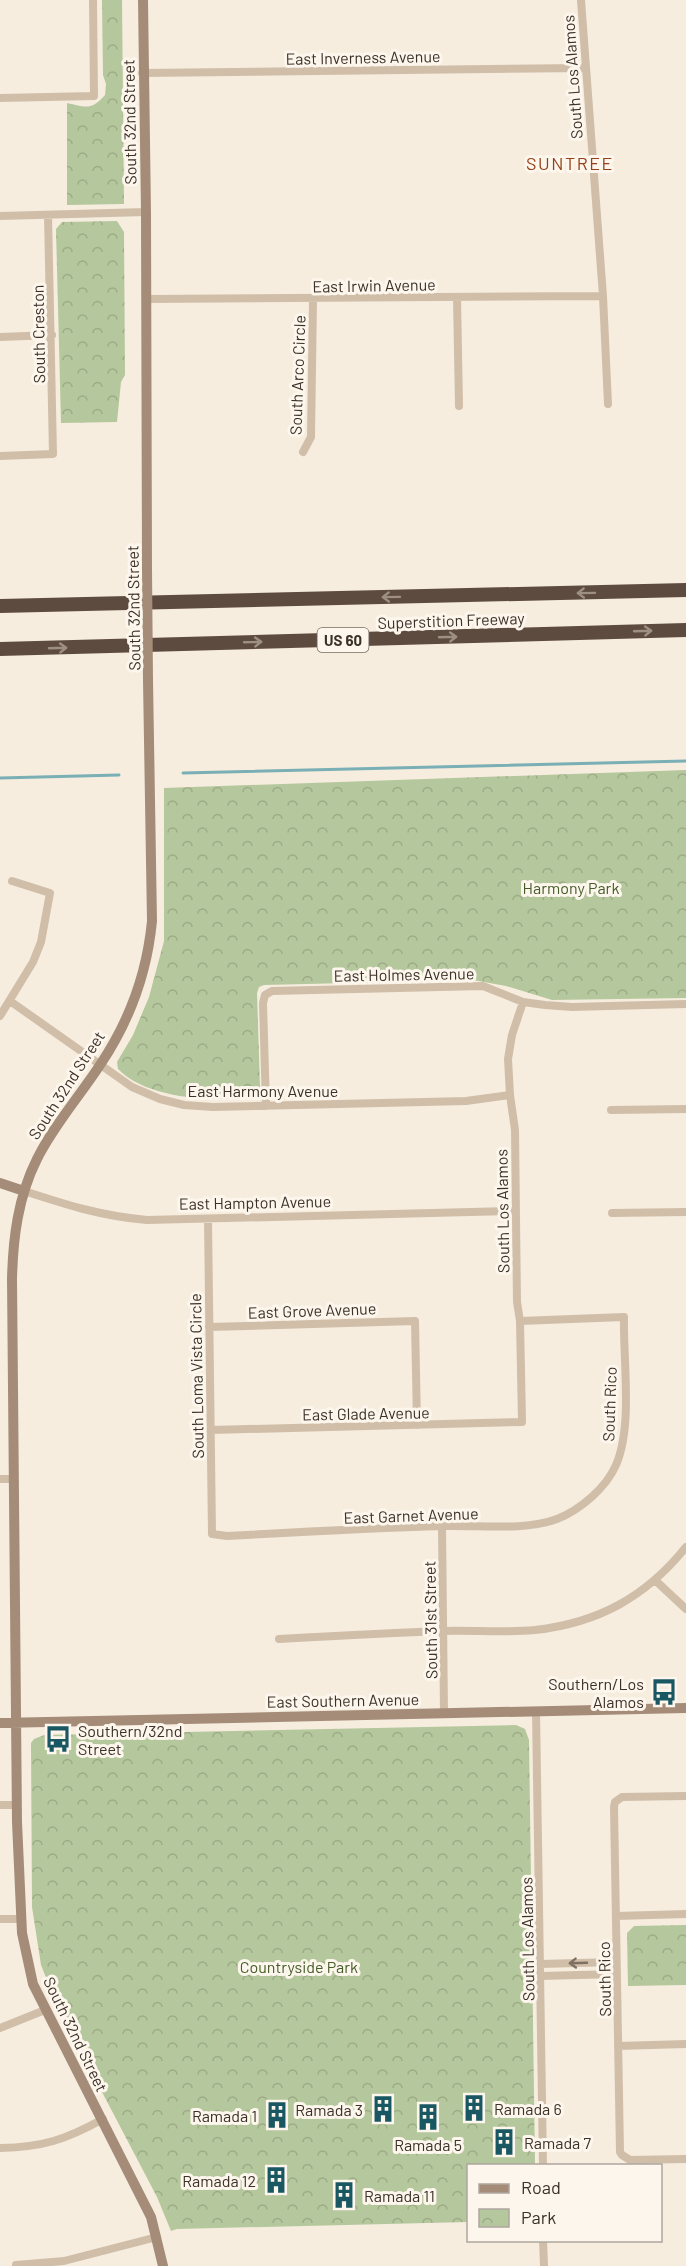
<svg xmlns="http://www.w3.org/2000/svg" width="686" height="2266" font-family="Barlow,sans-serif">
<defs>
<pattern id="park-crowns" width="20" height="18" patternUnits="userSpaceOnUse" patternTransform="scale(1.5)"><rect width="20" height="18" fill="#b5c79c"/><path d="M2 6a3 3 0 1 1 6 0M12 15a3 3 0 1 1 6 0" fill="none" stroke="#9dab86"/></pattern>
</defs>
<rect width="100%" height="100%" fill="#f6eddf"/>
<path fill="url(#park-crowns)" d="M102,0H122L124,204L67,205V103C86,107 91,111 105,95L106,84L103,75Z
M117,221L124,232L125,375L121,382L117,422L61,423L56,229L62,222Z
M686,770V998L552,1000L506,986L473,980L264,985L259,987L257,993L260,1087L257,1097C249,1100 238,1099 229,1099C196,1100 143,1095 118,1069L117,1062L133,1035L149,997L164,941V788Z
M516,1725L525,1729L529,1740L535,2165L468,2166V2222L177,2229L171,2231L157,2197L58,2008L41,1965L32,1907L31,1743L34,1739L44,1735Z
M686,1925V1985L628,1986L627,1933L634,1926Z"/>
<g fill="none" stroke-linecap="round" stroke-linejoin="round">
<path stroke="#7aafb6" stroke-width="3" d="M183,773L686,761
M0,778L119,775"/>
<path stroke="#d0bea9" stroke-width="8" d="M581,0L603,296L608,404
M142,73L584,68
M0,98L94,96L93,0
M0,216L146,212
M457,297L459,406
M146,299L603,296
M0,337L52,335
M303,452L311,437L313,299
M0,456L53,454L48,215
M10,1001L132,1087L160,1099L184,1105L213,1107L466,1101L510,1095
M0,1016L33,962L41,942L50,893L12,881
M266,1106L263,1003L265,995L272,991L483,986L523,1002L545,1005L572,1007L686,1004
M611,1110L686,1109
M24,1191C67,1205 101,1216 147,1220L515,1211
M612,1213L686,1212
M208,1219L212,1534L227,1536C299,1532 372,1528 444,1526C479,1525 525,1531 557,1519C580,1510 606,1488 616,1465C633,1426 623,1361 624,1317L520,1321
M209,1327L415,1321L417,1425
M211,1430L522,1422L520,1321L517,1302L515,1130L510,1095L508,1059L512,1035L523,1002
M0,1479H14
M442,1526L444,1713
M656,1581L686,1609
M279,1639C334,1636 389,1633 443,1631C473,1630 505,1633 535,1630C598,1623 646,1597 686,1547
M536,1711L543,2166
M686,1796L622,1797L615,1802L614,1807L620,2152L622,2155L630,2160L686,2159
M0,1805H17
M616,1916L686,1914
M0,1919H20
M540,1964L616,1962
M541,1976L617,1974
M0,2028L45,2010
M618,2046L686,2044
M0,2148C43,2147 65,2140 103,2119
M543,2240L544,2266
M16,2265L64,2261L157,2237"/>
<path stroke="#a48c79" stroke-width="10" d="M143,0L146,212L147,569
M148,680L152,921C147,973 129,1022 100,1065C79,1097 54,1125 37,1159C18,1197 13,1238 12,1279L17,1822L22,1933L33,1984L151,2217L163,2266
M0,1183L24,1191
M0,1723L686,1708"/>
<path stroke="#5e4b3f" stroke-width="14" d="M0,606L686,590
M0,649L686,630"/>
<path stroke="#a48c79" stroke-width="10" d="M147,569L148,680"/>
</g>
<defs><path id="oneway-shaft" d="M-6 0H5M1.5-3L5.5 0L1.5 3" fill="none" stroke-width="1.6" stroke-linecap="round" stroke-linejoin="round" transform="scale(1.5)"/></defs>
<g stroke="#9d8f84">
<use href="#oneway-shaft" transform="translate(586 593) rotate(179)"/>
<use href="#oneway-shaft" transform="translate(391 597) rotate(179)"/>
<use href="#oneway-shaft" transform="translate(643 631) rotate(-2)"/>
<use href="#oneway-shaft" transform="translate(448 637) rotate(-2)"/>
<use href="#oneway-shaft" transform="translate(253 642) rotate(-2)"/>
<use href="#oneway-shaft" transform="translate(58 648) rotate(-2)"/>
</g>
<use stroke="#7f7063" href="#oneway-shaft" transform="translate(578 1963) rotate(178)"/>
<defs>
<symbol id="bus-bare" viewBox="-9 -9 18 18"><path d="M-5-6H5V4H4V6H2V4H-2V6H-4V4H-5ZM-3.5-4V0h7V-4ZM-3.5 1.2v1.5H-2V1.2ZM2 1.2v1.5H3.5V1.2Z" fill="#195863" stroke="#fcf6ec" stroke-width="2.5" paint-order="stroke"/></symbol>
<symbol id="building-bare" viewBox="-9 -9 18 18"><path d="M-4-6H4V6H1V3H-1V6H-4ZM-2.5-4.3h1.7v1.8h-1.7ZM.8-4.3h1.7v1.8H.8ZM-2.5-1h1.7V.8h-1.7ZM.8-1h1.7V.8H.8Z" fill="#195863" stroke="#fcf6ec" stroke-width="2.5" paint-order="stroke"/></symbol>
</defs>
<g fill-rule="evenodd">
<use href="#bus-bare" x="645" y="1673" width="38" height="38"/>
<use href="#bus-bare" x="39" y="1720" width="38" height="38"/>
<use href="#building-bare" x="455" y="2089" width="38" height="38"/>
<use href="#building-bare" x="364" y="2090" width="38" height="38"/>
<use href="#building-bare" x="258" y="2096" width="38" height="38"/>
<use href="#building-bare" x="409" y="2098" width="38" height="38"/>
<use href="#building-bare" x="485" y="2123" width="38" height="38"/>
<use href="#building-bare" x="257" y="2161" width="38" height="38"/>
<use href="#building-bare" x="325" y="2176" width="38" height="38"/>
</g>
<g text-anchor="middle" dominant-baseline="central" stroke-width="6" stroke-linejoin="round" paint-order="stroke">
<rect fill="#fcf6ec" stroke="#766c64" stroke-width="1.5" x="317.5" y="628" width="51" height="24" rx="4.5"/>
<g font-size="15" font-weight="bold" fill="#3c3129">
<text x="343" y="640">US 60</text>
</g>
<g font-size="16" fill="#3c3129" stroke="#fcf6ec">
<text transform="translate(363 57) rotate(-1)">East Inverness Avenue</text>
<text transform="translate(572 77) rotate(-94)">South Los Alamos</text>
<text transform="translate(129 122) rotate(-91)">South 32nd Street</text>
<text transform="translate(374 285) rotate(-1)">East Irwin Avenue</text>
<text transform="translate(38 334) rotate(-91)">South Creston</text>
<text transform="translate(297 375) rotate(-88)">South Arco Circle</text>
<text transform="translate(133 608) rotate(-91)">South 32nd Street</text>
<text transform="translate(451 620) rotate(-2)">Superstition Freeway</text>
<text transform="translate(404 974) rotate(-1)">East Holmes Avenue</text>
<text transform="translate(66 1085) rotate(-57)">South 32nd Street</text>
<text x="263" y="1090">East Harmony Avenue</text>
<text transform="translate(255 1202) rotate(-1)">East Hampton Avenue</text>
<text transform="translate(502 1211) rotate(-91)">South Los Alamos</text>
<text transform="translate(312 1310) rotate(-2)">East Grove Avenue</text>
<text transform="translate(196 1376) rotate(-91)">South Loma Vista Circle</text>
<text transform="translate(609 1404) rotate(-88)">South Rico</text>
<text transform="translate(366 1413) rotate(-1)">East Glade Avenue</text>
<text transform="translate(411 1515) rotate(-2)">East Garnet Avenue</text>
<text transform="translate(430 1620) rotate(-91)">South 31st Street</text>
<text transform="translate(343 1700) rotate(-1)">East Southern Avenue</text>
<text transform="translate(527 1939) rotate(-91)">South Los Alamos</text>
<text transform="translate(604 1979) rotate(-91)">South Rico</text>
<text transform="translate(76 2034) rotate(64)">South 32nd Street</text>
</g>
<g font-size="16" fill="#465d2a" stroke="#fcf6ec">
<text x="571" y="887">Harmony Park</text>
<text x="299" y="1966">Countryside Park</text>
</g>
<g font-size="16" fill="#3c3129" stroke="#fcf6ec" text-anchor="end">
<text x="644" y="1683">Southern/Los<tspan x="644" dy="18">Alamos</tspan></text>
<text x="78" y="1730" text-anchor="start">Southern/32nd<tspan x="78" dy="18">Street</tspan></text>
<text x="494" y="2108" text-anchor="start">Ramada 6</text>
<text x="363" y="2109">Ramada 3</text>
<text x="257" y="2115">Ramada 1</text>
<text x="524" y="2142" text-anchor="start">Ramada 7</text>
<text x="428" y="2144" text-anchor="middle">Ramada 5</text>
<text x="256" y="2180">Ramada 12</text>
<text x="364" y="2195" text-anchor="start">Ramada 11</text>
</g>
<g font-size="18" letter-spacing="1.5" fill="#954019" stroke="#fcf6ec">
<text x="570" y="163">SUNTREE</text>
</g>
</g>
<rect x="467" y="2164" width="195" height="78" fill="#fcf6ec" stroke="#afa79e" stroke-width="1.5"/>
<rect x="479" y="2184" width="30" height="9" fill="#a48c79" stroke="#afa79e" stroke-width="1.5"/>
<text x="521" y="2194" font-size="18" fill="#3c3129">Road</text>
<rect x="479" y="2209" width="30" height="18" fill="url(#park-crowns)" stroke="#afa79e" stroke-width="1.5"/>
<text x="521" y="2224" font-size="18" fill="#3c3129">Park</text>
</svg>
